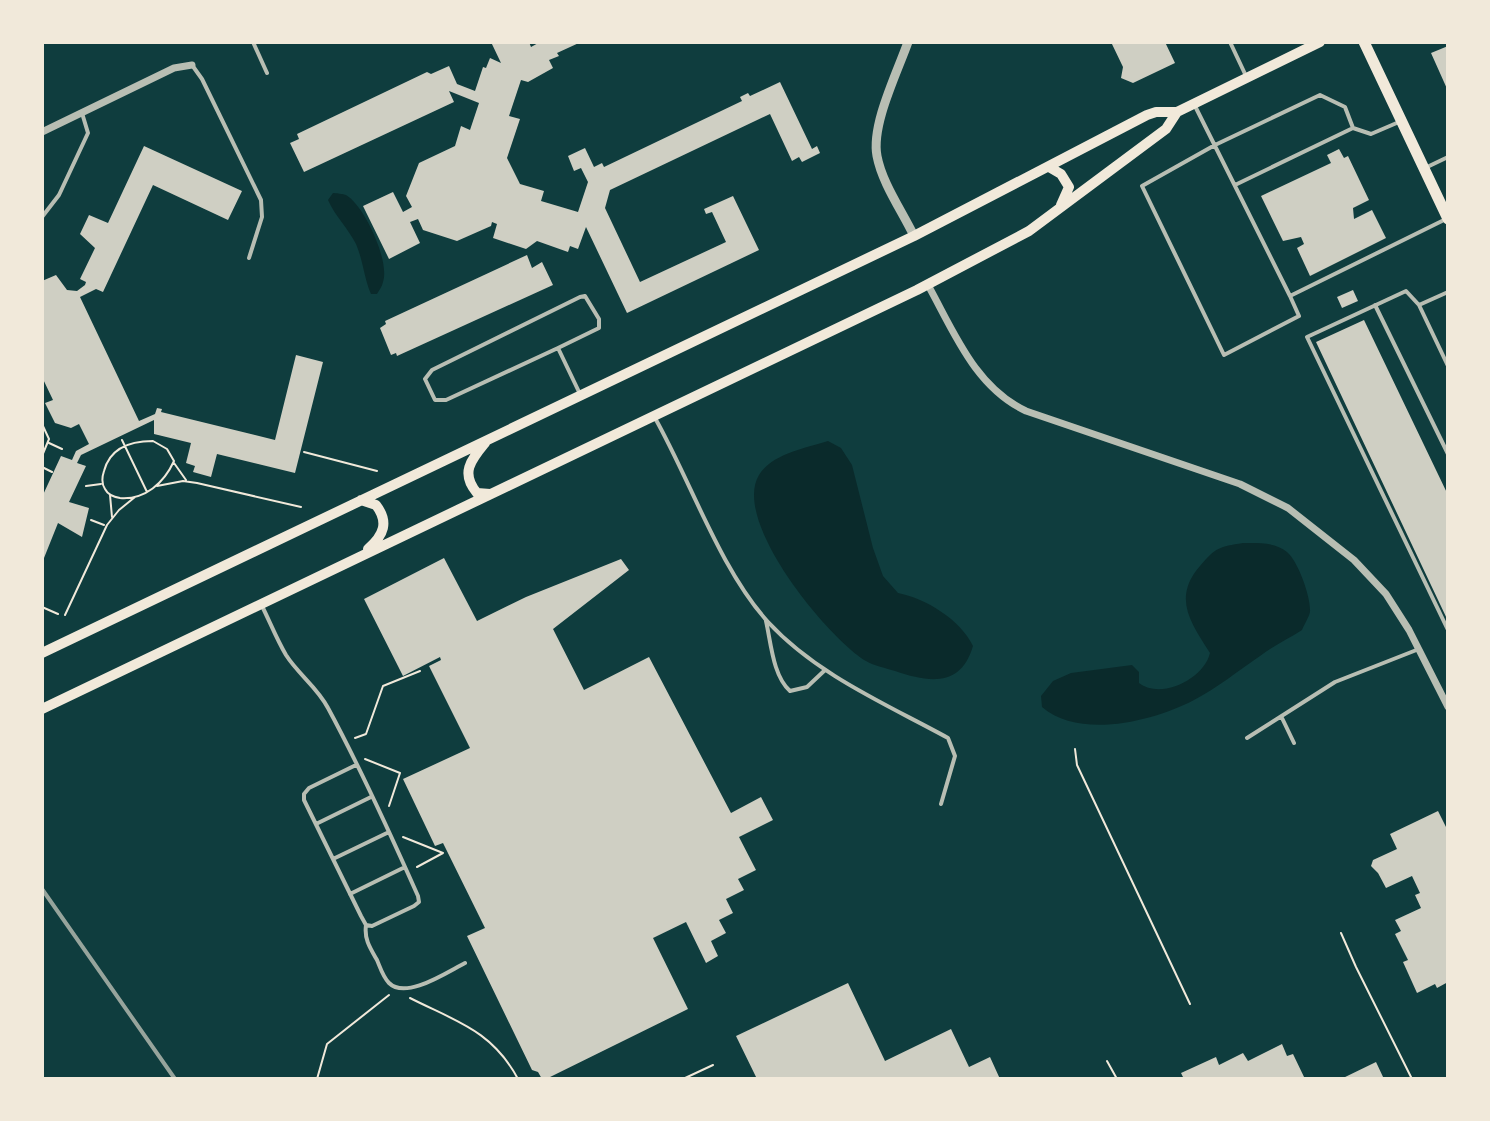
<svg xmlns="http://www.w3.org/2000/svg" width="1490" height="1121" font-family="'Titillium Web',sans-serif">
<rect width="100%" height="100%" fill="#0f3d3e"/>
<path fill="#0a2a2b" d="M333,193C335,193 344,194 346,195C365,206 390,262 383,282C382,287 379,290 377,294H371C364,278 363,260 356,244C348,228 335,216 328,200Z
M828,441L841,448L852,465L873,548L883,576L898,593C925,598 961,620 973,646C961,687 930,683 895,671C886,668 874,666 866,661C828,638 731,521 759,475C772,454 805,448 828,441Z
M1243,543C1258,543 1275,542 1287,552C1298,561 1311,597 1310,612C1309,617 1304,625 1302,630C1288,639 1273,646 1260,656C1238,671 1217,688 1194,700C1154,721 1080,740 1042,707L1041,696L1053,681L1071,673L1132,665L1139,672V683C1161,700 1204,679 1210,653C1191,623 1172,598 1200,566C1216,547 1219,547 1243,543Z"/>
<path fill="#cfcfc3" d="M491,42H529L531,47L540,42H581L557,53L559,56L549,60L553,68L528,82L521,80L509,116L520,119L507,158L520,184L544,191L541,201L578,212L588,182L581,168L574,171L568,156L585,148L594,167L602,163L604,167L742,101L740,97L748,93L750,96L780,82L812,149L817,146L820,153L802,162L799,157L792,161L770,114L610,190L605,208L640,282L726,242L712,212L706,214L704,209L733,196L759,250L627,313L586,227L578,249L570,246L568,252L537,241L526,249L493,238L497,224L492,222L491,226L457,241L423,230L418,219L410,222L420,243L389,259L363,206L393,192L403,212L412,207L406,196L419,163L455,146L461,126L470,130L479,103L449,91L454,102L304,172L290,143L299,139L297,134L427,72L431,74L449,66L457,84L475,91L483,67L486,68L490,58L501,63Z
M1111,42H1165L1175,63L1133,83L1121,78L1123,67Z
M1448,46V91L1431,53Z
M144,146L242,191L228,220L153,185L103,292L96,289L80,297L139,421L155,414L157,408L162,409L161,412L275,440L296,355L323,362L295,473L217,454L211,477L193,472L195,466L186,463L191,443L154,434V420L81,455L77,463L86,466L69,502L89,508L82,537L58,523L42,563V497L61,456L72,460L76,451L89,444L79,424L71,428L55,423L45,403L53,400L42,377V281L56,275L67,290L77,291L85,285L86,282L80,279L95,248L80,234L89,215L108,223Z
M1339,149L1344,158L1348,156L1369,200L1353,208L1354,219L1372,210L1386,238L1310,276L1297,248L1304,244L1301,237L1283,241L1261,196L1331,163L1327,155Z
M527,255L532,268L542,262L553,285L397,356L396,353L391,355L380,328L386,324L385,321Z
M1353,290L1358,301L1342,308L1337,297Z
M1364,320L1448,495V621L1316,342Z
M444,558L477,621L526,597L621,559L629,570L553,629L584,690L649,657L731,813L761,797L773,820L739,837L756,870L738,879L744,890L726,899L733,913L719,920L726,933L711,941L718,956L706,963L686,922L653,938L688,1009L546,1079H542L538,1072L532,1070L467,936L485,928L443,843L435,846L403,779L470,748L429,666L441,660L440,657L403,676L364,599Z
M1438,811L1448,831V982L1437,988L1435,984L1417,993L1403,962L1408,960L1395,934L1401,931L1395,920L1421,908L1415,895L1420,893L1412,876L1386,888L1378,873L1371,866L1373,860L1397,849L1390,834Z
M848,983L885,1061L951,1029L969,1067L990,1057L1000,1079H757L736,1036Z
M1282,1044L1287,1056L1293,1054L1305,1079H1184L1181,1073L1216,1057L1219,1065L1243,1053L1248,1061Z
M1376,1062L1384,1079H1341Z"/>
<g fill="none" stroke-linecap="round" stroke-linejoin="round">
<path stroke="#f1e9da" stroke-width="2" d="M42,424L49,439L42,456
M122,440L147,492
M153,441L167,449L174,461C164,483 145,500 120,498C114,497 108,495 105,489C101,483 102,477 104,471C110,448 131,441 153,441Z
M49,443L62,449
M304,452L377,471
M174,463L186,480
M42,467L52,472
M86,486L101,484
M157,486L183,481L197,483L301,507
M110,495L112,517
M91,520L104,525
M42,607L58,614
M65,615L107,525L119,510L135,497
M355,738L366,734L383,686L420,671
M1075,749L1077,765L1190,1004
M365,759L400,773L389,806
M403,837L443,853L417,867
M1341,933L1356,967L1412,1079
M410,998C455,1021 492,1030 518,1079
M1107,1061L1117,1079
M317,1079L327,1044L389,995
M683,1079L713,1065"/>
<path stroke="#b8beb3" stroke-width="4" d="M253,42L267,73
M1230,42L1246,76
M192,65L202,79L261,200L262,217L249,258
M1195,106L1290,296L1446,219
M1353,128L1371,134L1399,122
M1425,168L1448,157
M1235,185L1353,128L1345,107L1320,95L1215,145L1142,186L1224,355L1299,316L1290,296
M42,217L59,195L88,133L82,113
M1375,305L1448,454
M1419,305L1448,292
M558,348L446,400H435L425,379L432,370L580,297L585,296L599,319V328L558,348L580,394
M1448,366L1419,305L1406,291L1307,337L1448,630
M655,418C691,482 720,569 768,622C817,675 886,704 948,738L955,756L941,804
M262,606C270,622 277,640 286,655C298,674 318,688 328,708C361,769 390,833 418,896L419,902L414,906L372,926L366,925L361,916L304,800V794L309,788L356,765
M766,621C771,643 773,676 790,691L807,687L824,671
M1282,718L1294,743
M1247,738L1335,682L1419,649
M316,824L371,797
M333,859L389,832
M350,894L405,867
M366,925C364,939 370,948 377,960C380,967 383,977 389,983C406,1000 447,972 465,963"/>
<path stroke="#b8beb3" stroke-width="7" d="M42,132L174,68L192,65
M928,285C954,332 975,387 1026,411L1240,484L1288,508L1354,560L1386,594L1409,630L1448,707"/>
<path stroke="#b8beb3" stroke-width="9" d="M908,42C897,73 871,125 877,156C882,183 902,211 914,236"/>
<path stroke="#f1e9da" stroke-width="10" d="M1049,167L1061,174L1069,187L1061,205
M485,443C471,460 460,473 477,493L490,494
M361,500L376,505C389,522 384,535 368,549
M42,653L914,236L1147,115L1156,112H1177L1320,42
M42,709L917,290L1029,231L1166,129L1177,112"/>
<path stroke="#f1e9da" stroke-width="11" d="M1364,42L1448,219"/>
<path stroke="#97a49c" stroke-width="4" d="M42,889L175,1079"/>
</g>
<rect width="1490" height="1121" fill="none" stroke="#f1e9da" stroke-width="88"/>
</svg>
